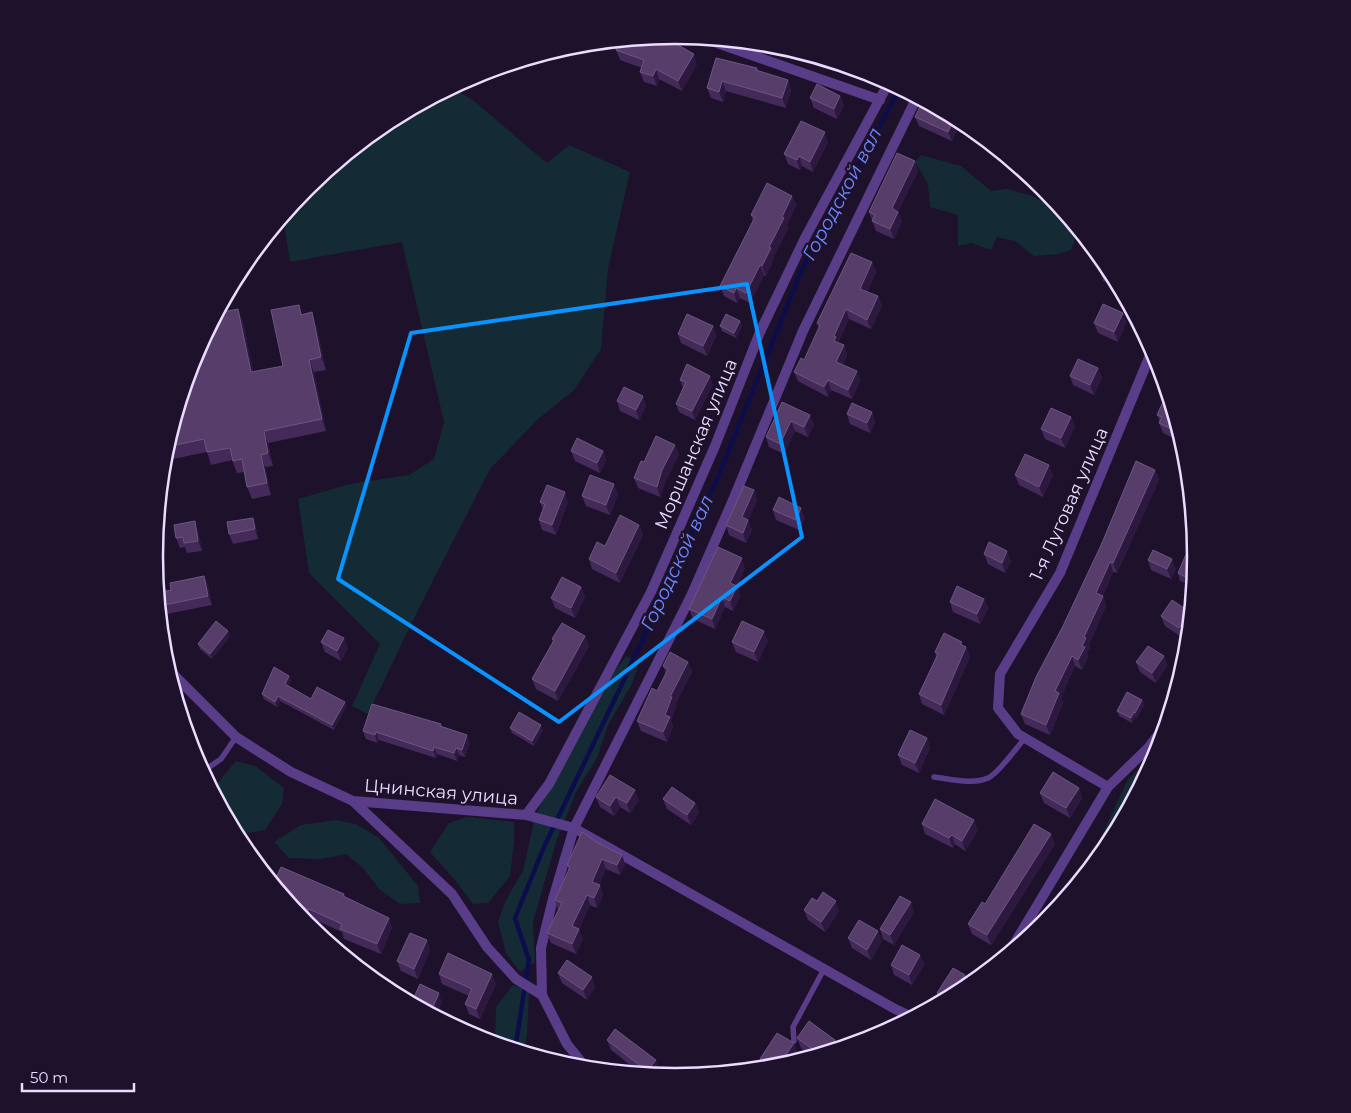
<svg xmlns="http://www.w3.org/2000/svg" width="1351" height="1113" font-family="Montserrat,sans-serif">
<rect width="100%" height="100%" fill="#1e112b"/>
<path fill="#142b35" d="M452,88L474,101L547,163L569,145L630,172L608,268L601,349L574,390L537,420L490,469L418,610L368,714L352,706L380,644L309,573L298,499L350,484L409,475L434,459L444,422L402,242L290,262L283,217L307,188L386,123Z
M921,155L961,166L991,191L1007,189L1032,196L1056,208L1075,239L1071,250L1059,254L1034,256L1015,241L997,237L991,250L971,243L958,246V215L930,207L928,184L915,162Z
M626,656L639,663L632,684L608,725L597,758L577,790L557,839L533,922L535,962L520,972L506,953L498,922L506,900L523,871L535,817L545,794L607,681Z
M1159,751L1109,846L1044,926L1066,883L1093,854L1128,779Z
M236,761L255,766L284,788L282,804L265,830L236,835L210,786L216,785Z
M467,817L514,822V841L510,876L488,903L473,904L455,880L430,852L449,823Z
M335,820L356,824L379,838L418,886L420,903L400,904L379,889L364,869L346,854L321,859L289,858L274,842L301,825Z
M513,985L529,991L527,1035L524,1053L495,1044L496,1007Z"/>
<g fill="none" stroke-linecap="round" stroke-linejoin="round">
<path stroke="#0c0d4a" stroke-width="4.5" d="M515,1050L529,960L515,918L544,847L621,686L718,477L802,269L900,88"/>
<path stroke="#5a3d89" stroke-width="5.5" d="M202,772L221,759L236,737
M934,777C951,779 972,785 988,778C998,774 1017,747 1025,738
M794,1041L793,1027L824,969"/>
<path stroke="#5a3d89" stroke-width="10" d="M700,37L880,100
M167,668L236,737L291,772L353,801L452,894L487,947L516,979L542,995L567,1044L587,1069
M1108,787L1018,734L998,708L1000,674L1060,573L1153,348
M353,801L526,815L574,828L895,1009L914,1018
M526,815L549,784L651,592L715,446L760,332L806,236L889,82
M1007,956L1108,787L1148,748L1168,722
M542,995L541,948L553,899L574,828L691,596L733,500L803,331L917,97"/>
</g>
<path fill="#442a59" d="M616,50L697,64L682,91L659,79L657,86L644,82L640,72L642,68L620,60Z
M716,58L757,68L758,71L788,80L791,90L786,108L726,91L723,102L711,98L707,88Z
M840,96L844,106L837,119L814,108L810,98Z
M923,100L961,121L952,141L919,126L915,117Z
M828,142L813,172L802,166L800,170L788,164L784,154Z
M918,171L898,212L902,221L894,239L876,231L869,212Z
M792,196L796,205L787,225L788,228L774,256V258L766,276L764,275L750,303L740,298L737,303L724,296L720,286L753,221L751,215Z
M872,262L876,272L867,292L878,296L882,306L871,329L849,319L838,343L844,345L847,355L843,365L857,371L860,381L852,399L831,390L828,397L798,381L794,372L804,360L819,329L817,323Z
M1109,267L1121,288L1120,289L1103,281L1100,271Z
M299,305L302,315L316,325L326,370L314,372L326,431L268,443L273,466L265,467L271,495L252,499L247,487L244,472L237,473L232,460L211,465L207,452L163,461L164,454L194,357L243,321L253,372L283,366Z
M1123,313L1126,323L1118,342L1098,333L1094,323Z
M740,321L742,326L736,338L722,331L720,326Z
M713,326L716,336L707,356L681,343L678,334Z
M1098,368L1102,378L1094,395L1073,385L1070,376Z
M680,380L713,384L695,420L679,412L676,404L683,388Z
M1168,391L1183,443L1163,433L1159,423L1160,422L1157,415Z
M643,396L646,406L639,420L620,411L617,401Z
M782,402L810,415L814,425L808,437L795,431L784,454L769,447L766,437Z
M872,412L875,422L870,433L850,424L847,414Z
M1071,417L1075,427L1065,448L1045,439L1041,429Z
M571,451H603L606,460L600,473L575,461Z
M679,454L666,480L660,497L638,488L634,478L644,462Z
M1155,470L1159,480L1117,573L1113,572L1103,596L1106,606L1089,645L1090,648L1087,653L1088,657L1082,670L1075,666L1061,697L1063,703L1050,735L1025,724L1021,714Z
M1015,475H1053L1043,497L1019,485Z
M754,490L757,500L748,521L752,530L746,543L729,535L726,525Z
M618,494L610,515L586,506L582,496Z
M540,502H568L556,535L542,530L539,520L543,509Z
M773,510L805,518L799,530L776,520Z
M253,518L256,528L258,539L233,544L229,534Z
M639,525L643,535L620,583L592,569L589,559L605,546Z
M198,531L202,551L187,553L185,547L180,548L176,538Z
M984,554L1011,561L1005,573L988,564Z
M1197,557L1194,587L1180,581L1178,573Z
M1148,560L1176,569L1171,579L1151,570Z
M745,568L737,587L740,596L733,611L725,607L715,629L693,619L689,609Z
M204,576L208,585L212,605L167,614L164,605L171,590Z
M581,587L585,597L575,618L555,608L551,598Z
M984,599L988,608L980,624L953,612L950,602Z
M1161,616H1191L1183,638L1165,626Z
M230,636L212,659L200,649L198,644Z
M585,636L589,646L558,701L536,689L532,679L553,642L552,639Z
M768,641L758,662L736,652L732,642Z
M321,642L348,648L341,661L325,652Z
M962,642L963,646L966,647L970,657L944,715L922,704L919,694L936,657L935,652Z
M1164,656L1167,666L1156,683L1140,672L1136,662Z
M688,662L692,672L675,705L676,707L671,720L673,727L667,742L641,731L637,721L657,691L666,674L663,666Z
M289,676L291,681L288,686L311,699L345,702L346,707L334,730L280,701L277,707L264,699L262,694Z
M1142,700L1144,705L1137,718L1136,717L1132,723L1119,716L1117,711Z
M441,724L442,727L470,743L465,757L459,755L457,761L437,754L436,758L379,740L377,743L366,739L363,731Z
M510,728L543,730L534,746L512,733Z
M927,738L930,748L919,773L902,765L898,755Z
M610,775L639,800L630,813L620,807L614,816L600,807L596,797Z
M1079,788L1082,798L1070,818L1044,803L1040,793Z
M663,799L695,803L699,813L691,825L667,809Z
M974,820L978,830L965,851L955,844L953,848L925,834L922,824Z
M594,840L595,842L622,855L625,865L620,875L606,869L599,885H600L603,895L597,908L590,905L579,929L583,939L576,954L551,943L547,933L558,910L555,900L569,870L567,865Z
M1055,844L991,945L972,934L968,924L985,904Z
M273,884L344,894L345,897L389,918L392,928L381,954L344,939L342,932L313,919L311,923L301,918Z
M817,901L839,911L825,932L808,920L804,910Z
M914,912L894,945L883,939L880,929Z
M848,938L882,941L871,960L852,948Z
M427,940L430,950L418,979L401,971L397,961Z
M920,955L924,965L912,985L894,975L891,965Z
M558,973L595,987L587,1000L562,983Z
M439,974L496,984L480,1019L469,1014L465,1004L469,996L442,984Z
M969,985L965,990L941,1003L937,993Z
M797,1038L835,1040L838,1049L813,1057L801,1048Z
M607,1040L659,1070L655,1076L643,1075L611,1050Z
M794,1043L797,1053L777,1068L764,1069L760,1059Z"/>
<path fill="#2d183f" d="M694,54L697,64L682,91L678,81Z
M656,69L659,79L657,86L653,76Z
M788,80L791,90L786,108L782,98Z
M722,81L726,91L723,102L719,92Z
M840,96L844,106L837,119L834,109Z
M955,117L961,121L952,141L948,132Z
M825,132L828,142L813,172L810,162Z
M799,156L802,166L800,170L797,160Z
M915,161L918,171L898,212L902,221L894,239L890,229L892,208Z
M792,196L796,205L787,225L788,228L774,256V258L766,276L762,266L782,217Z
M872,262L876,272L864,298L860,289Z
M760,265L764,275L750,303L746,293Z
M736,288L740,298L737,303L734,293Z
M878,296L882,306L871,329L867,320Z
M238,309L243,321L256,385L251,372Z
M846,309L849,319L838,343L834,341V336Z
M312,312L316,325L326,370L321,357Z
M1123,313L1126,323L1118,342L1114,332Z
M740,321L742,326L736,338L734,333Z
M713,326L716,336L707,356L703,346Z
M844,345L847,355L840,371L836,362Z
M309,360L314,372L326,431L322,419Z
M1098,368L1102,378L1094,395L1090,385Z
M857,371L860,381L852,399L848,390Z
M710,376L713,384L695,420L692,411Z
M828,380L831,390L828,397L824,387Z
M643,396L646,406L639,420L636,410Z
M872,412L875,422L870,433L867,423Z
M810,415L814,425L808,437L804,427Z
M1071,417L1075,427L1065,448L1061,438Z
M791,421L795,431L784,454L780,444Z
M264,431L268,443L273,466L268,453Z
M675,445L679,454L666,480L660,497L657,487L662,470Z
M603,451L606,460L600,473L597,463Z
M261,455L265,467L271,495L267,483Z
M1049,465L1053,475L1043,497L1039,487Z
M1155,470L1159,480L1117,573L1113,563Z
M614,484L618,494L610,515L606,505Z
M754,490L757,500L748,521L752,530L746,543L743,533L742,517Z
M565,492L568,502L556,535L552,525Z
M801,508L805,518L799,530L796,520Z
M253,518L256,528L258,539L255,529Z
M195,521L198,531L202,551L198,541Z
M639,525L643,535L620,583L616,573Z
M1007,551L1011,561L1005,573L1002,563Z
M742,558L745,568L737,587L740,596L733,611L730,601V583Z
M1172,559L1176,569L1171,579L1167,569Z
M1110,562L1113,572L1100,603L1096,593Z
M204,576L208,585L212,605L208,596Z
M581,587L585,597L575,618L571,608Z
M1103,596L1106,606L1089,645L1090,648L1087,653L1088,657L1082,670L1078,660L1084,637Z
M722,597L725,607L715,629L712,619Z
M984,599L988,608L980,624L977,614Z
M1190,612L1191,616L1190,626L1183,638L1179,628Z
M228,631L230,636L212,659L210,654Z
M764,631L768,641L758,662L754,652Z
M585,636L589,646L558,701L555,691Z
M344,638L348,648L341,661L337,651Z
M962,642L965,650L966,647L970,657L944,715L941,705Z
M1072,656L1075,666L1061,697L1063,703L1050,735L1046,725L1055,691Z
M1164,656L1167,666L1156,683L1152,673Z
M688,662L692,672L675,705L676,707L671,720L673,727L667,742L663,732L665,715L670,697Z
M289,676L291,681L286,689L285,684Z
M278,696L280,701L277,707L275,702Z
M1142,700L1144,705L1137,718L1135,713Z
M345,702L346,707L334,730L332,725Z
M1134,712L1136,717L1132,723L1131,718Z
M541,725L543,730L534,746L532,741Z
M376,732L379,740L377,743L375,735Z
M467,735L470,743L465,757L462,750Z
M927,738L930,748L919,773L915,763Z
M434,747L437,754L436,758L433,751Z
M456,748L459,755L457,761L454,753Z
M1079,788L1082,798L1070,818L1066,808Z
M635,790L639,800L630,813L627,803Z
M616,797L620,807L614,816L610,806Z
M695,803L699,813L691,825L687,815Z
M974,820L978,830L965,851L962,841Z
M1051,834L1055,844L991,945L987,935Z
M952,835L955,844L953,848L949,838Z
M257,853L260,863L259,867L253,860Z
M622,855L625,865L620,875L617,865Z
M602,859L606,869L596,892L592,882Z
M600,885L603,895L597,908L594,898Z
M587,895L590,905L579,931V929L583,939L576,954L572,944V926Z
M836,901L839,911L825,932L821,922Z
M911,902L914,912L894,945L890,935Z
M309,909L313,919L311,923L307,913Z
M389,918L392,928L381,954L377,944Z
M878,931L882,941L871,960L867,950Z
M427,940L430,950L418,979L414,969Z
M920,955L924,965L912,985L909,975Z
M492,974L496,984L480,1019L476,1009Z
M965,975L969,985L967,989L952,997Z
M592,977L595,987L587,1000L583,990Z
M439,993L442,1003L436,1017L430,1014Z
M835,1040L838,1049L825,1053Z
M794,1043L797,1053L790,1064L777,1068Z
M656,1060L659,1070L655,1076L649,1075L647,1071Z"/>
<path fill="#563d6a" stroke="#6d5682" d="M660,37L667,39L694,54L678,81L656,69L653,76L640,72L644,60L616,50L619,41Z
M716,58L757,68L756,70L788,80L782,98L722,81L719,92L707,88Z
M817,84L840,96L834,109L810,98Z
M923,100L955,117L948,132L915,117Z
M801,121L825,132L810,162L799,156L797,160L784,154Z
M897,153L915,161L892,208L898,212L890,229L872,221L875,215L869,212Z
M767,183L792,196L782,217L784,218L769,247L771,248L762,266L760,265L746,293L736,288L734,293L720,286L755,217L751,215Z
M851,253L872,262L860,289L878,296L867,320L846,309L834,336L836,337L834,341L844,345L836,362L857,371L848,390L828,380L824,387L794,372L801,358L804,360L820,325L817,323Z
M1104,261L1109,267L1115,279L1100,271Z
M1103,304L1123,313L1114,332L1094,323Z
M299,305L301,315L312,312L321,357L309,360L322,419L264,431L268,453L261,455L267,483L247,487L242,459L233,461L230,448L207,452L204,439L166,447L194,357L217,313L238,309L251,372L283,366L271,310Z
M687,314L713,326L703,346L678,334Z
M726,314L740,321L734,333L720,326Z
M1078,359L1098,368L1090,385L1070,376Z
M687,364L710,376L692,411L676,404L686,382L680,380Z
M624,387L643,396L636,410L617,401Z
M1168,391L1180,433L1159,423L1162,417L1157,415Z
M782,402L810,415L804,427L791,421L780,444L766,437Z
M852,403L872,412L867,423L847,414Z
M1051,408L1071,417L1061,438L1041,429Z
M656,436L675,445L662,470L657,487L634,478L641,461L644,462Z
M577,438L603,451L597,463L571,451Z
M1025,454L1049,465L1039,487L1015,475Z
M1136,461L1155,470L1113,563L1110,562L1096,593L1103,596L1084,637L1086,638L1082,646L1085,647L1078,660L1072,656L1055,691L1059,693L1046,725L1021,714L1036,677L1063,626L1102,543Z
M590,475L614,484L606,505L582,496Z
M547,485L565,492L552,525L539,520L545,504L540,502Z
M744,486L754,490L742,517L748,520L743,533L726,525Z
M779,497L801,508L796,520L773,510Z
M620,515L639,525L616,573L589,559L597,542L605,546Z
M253,518L255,529L229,534L227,522Z
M195,521L198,541L184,543L183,537L176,538L174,525Z
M1195,533L1197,557L1195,582L1178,573Z
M989,542L1007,551L1002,563L984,554Z
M718,547L742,558L730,583L737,586L730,601L722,597L712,619L689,609Z
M1153,550L1172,559L1167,569L1148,560Z
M204,576L208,596L164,605L162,592L171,590L170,583Z
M562,577L581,587L571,608L551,598Z
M957,586L984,599L977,614L950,602Z
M1172,600L1190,612L1179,628L1161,616Z
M216,621L228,631L210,654L198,644Z
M742,621L764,631L754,652L732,642Z
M562,623L585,636L555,691L532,679L554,640L552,639Z
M328,630L344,638L337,651L321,642Z
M944,633L962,642L960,644L966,647L941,705L919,694L938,654L935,652Z
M1148,646L1164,656L1152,673L1136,662Z
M670,652L688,662L670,697H672L665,715L670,717L663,732L637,721L652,688L657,691L668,669L663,666Z
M274,667L289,676L285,684L311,699L317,687L345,702L332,725L278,696L275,702L262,694Z
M1127,692L1142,700L1135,713L1134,712L1131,718L1117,711Z
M372,704L441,724L440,726L467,735L462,750L456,748L454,753L434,747L433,751L376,732L375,735L363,731Z
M519,712L541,725L532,741L510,728Z
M910,730L927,738L915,763L898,755Z
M1053,772L1079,788L1066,808L1040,793Z
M610,775L635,790L627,803L616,797L610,806L596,797Z
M672,787L695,803L687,815L663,799Z
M935,799L974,820L962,841L952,835L949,838L922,824Z
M1034,824L1051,834L987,935L968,924L982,902L985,904Z
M582,832L594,840V841L622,855L617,865L602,859L592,882L600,885L594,898L587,895L572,926L579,929L572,944L547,933L562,903L555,900L570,867L567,865Z
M242,846L257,853L253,860Z
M281,867L344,894L343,896L389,918L377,944L340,929L342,924L309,909L307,913L290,904L273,884Z
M823,892L836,901L821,922L804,910L812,898L817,901Z
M900,896L911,902L890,935L880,929Z
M859,920L878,931L867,950L848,938Z
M410,933L427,940L414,969L397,961Z
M902,945L920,955L909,975L891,965Z
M448,953L492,974L476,1009L465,1004L472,989L439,974Z
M567,960L592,977L583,990L558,973Z
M953,968L965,975L952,997L947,1000L937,993Z
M420,984L439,993L430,1014L411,1004Z
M809,1021L835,1040L825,1053L821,1055L797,1038Z
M615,1029L656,1060L647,1071L607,1040Z
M777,1033L794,1043L777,1068H775L760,1059Z"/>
<path fill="none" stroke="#0a92fd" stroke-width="4" stroke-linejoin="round" d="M747,284L802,537L559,722L338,579L411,333Z"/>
<g text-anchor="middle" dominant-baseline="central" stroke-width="4.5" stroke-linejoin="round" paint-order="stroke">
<g font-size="18" fill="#ebdcff" stroke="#1e112b">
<text transform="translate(696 444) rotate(-67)">Моршанская улица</text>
<text transform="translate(1069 504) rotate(-66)">1-я Луговая улица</text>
<text transform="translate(441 792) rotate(5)">Цнинская улица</text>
</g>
<g font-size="19" font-style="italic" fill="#6b88fe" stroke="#1e112b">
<text transform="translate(842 194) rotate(-62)">Городской вал</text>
<text transform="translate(677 563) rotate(-65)">Городской вал</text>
</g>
</g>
<path d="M0 0H1351V1113H0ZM163 556a512 512 0 1 1 1024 0a512 512 0 1 1-1024 0Z" fill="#1e112b" fill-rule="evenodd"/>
<path fill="none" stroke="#ebdcff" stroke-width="2.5" d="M163 556a512 512 0 1 1 1024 0a512 512 0 1 1-1024 0Z"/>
<path d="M22 1083v8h112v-8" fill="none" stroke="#ebdcff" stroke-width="2.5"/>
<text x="30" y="1083" font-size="15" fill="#ebdcff" stroke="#1e112b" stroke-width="4" paint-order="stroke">50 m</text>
</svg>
